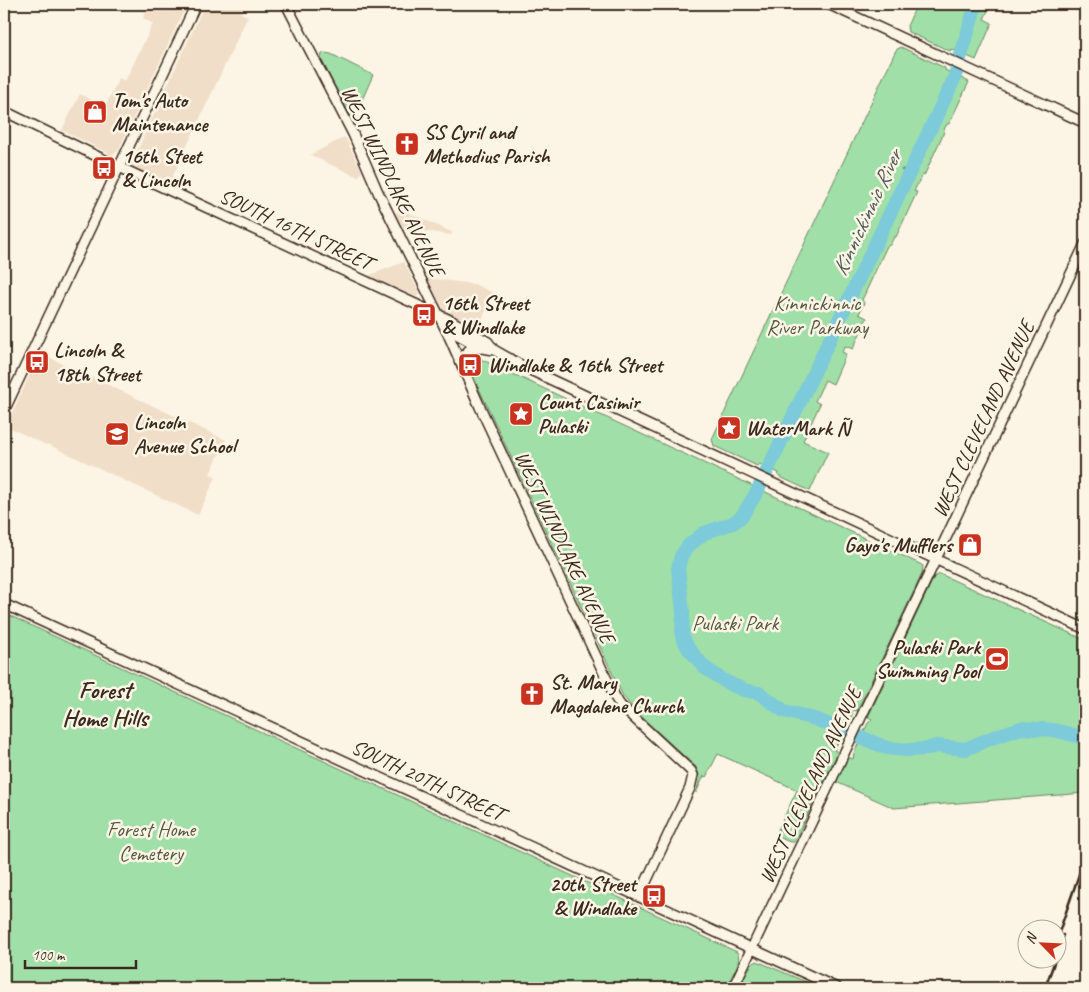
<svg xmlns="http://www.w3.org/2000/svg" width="1089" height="992" font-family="Caveat,sans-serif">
<rect width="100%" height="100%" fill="#fcf5e5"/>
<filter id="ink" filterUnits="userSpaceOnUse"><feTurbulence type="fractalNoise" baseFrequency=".02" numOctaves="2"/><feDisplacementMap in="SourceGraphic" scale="10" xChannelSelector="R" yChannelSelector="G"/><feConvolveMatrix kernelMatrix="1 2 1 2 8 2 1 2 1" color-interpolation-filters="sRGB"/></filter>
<g filter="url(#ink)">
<path fill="#f0dec8" d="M150,4H187L118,151L112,155L62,130L80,94L105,107L119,78L125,81L153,24L143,18Z
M205,4H245L241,13L248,16L169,184L134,167L131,164Z
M345,137L362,172L358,177L310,155Z
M398,208L452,232L451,235L403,228L396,214Z
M404,262L419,292V294L417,297L368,276Z
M427,278L474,284L494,293L477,330L445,312Z
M42,354L226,440L210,474L216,477L198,515L47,444L46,445L6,426L38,357Z"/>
<path fill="#a0dfa7" stroke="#6e8462" d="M917,4H991L984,19L992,23L976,60L951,49L950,51L908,32L907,26Z
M901,47L945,68V70L969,82L949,124H947L943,131L944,132L924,176L922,175L914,191L917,192L896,237H894L890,245L887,246L862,300L864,303L859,314L867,318L853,349L845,346L842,352L846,354L833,384L825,380L815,401L820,404L803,441L828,452L810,491L778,476L779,473L759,464L757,466L714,446L712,439L896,50Z
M324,53L331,54L373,75L354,118L350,115L321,59L322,54Z
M470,354L920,564L923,566L922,574L857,711L853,710L852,715L834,750L838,752L794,842H790L775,836L797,790L718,754L706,777L704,776L696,793L700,778L696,767L636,712L623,696L466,361V358Z
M940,574L1085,640V793L894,808L836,782L848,757L853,759L854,753L868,723L872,719L868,717L934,577Z
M4,613L737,952C743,962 730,979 726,988H4Z
M757,961L820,988H739C744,979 748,965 757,961Z"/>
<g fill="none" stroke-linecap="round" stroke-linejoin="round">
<path stroke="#628a8f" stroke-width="2.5" d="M902,170L913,167"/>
<path stroke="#7ccada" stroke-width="14" d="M976,4L954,79L757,492L742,516L733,523L704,533L688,546L681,556L678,569L683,612L682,636L688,648L705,668L726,682L744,690L759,693L784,711L815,719L887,748L908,750L927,749L936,746L966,749L994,737L1021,728L1054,730L1085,738"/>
<defs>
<path id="secondary" d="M286,4L353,134L378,192L448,334L480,407L615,697L620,705L691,771L693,775L690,788L639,897
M828,4L1085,123
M4,111L119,167L450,320L488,342L494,350
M447,325L458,335L482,348L494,350L526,368L1085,629
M459,361L469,350L482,348
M4,411L196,4
M4,604L837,988
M733,988L1085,244"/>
</defs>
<use href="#secondary" stroke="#3b2a1e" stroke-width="12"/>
<use href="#secondary" stroke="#fcf5e5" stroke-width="9"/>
<path stroke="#3b2a1e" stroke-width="2.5" d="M1056,941L1085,857
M1056,955L1063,935
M1045,988L1055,960"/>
</g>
</g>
<defs>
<symbol id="shop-square" viewBox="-11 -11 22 22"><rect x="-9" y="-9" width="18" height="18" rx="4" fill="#c8321e" stroke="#fcf5e5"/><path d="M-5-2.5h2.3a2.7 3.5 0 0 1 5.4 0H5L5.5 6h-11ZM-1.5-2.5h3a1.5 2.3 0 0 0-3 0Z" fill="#fff"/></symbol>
<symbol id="church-square" viewBox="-11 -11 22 22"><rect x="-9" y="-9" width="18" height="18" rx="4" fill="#c8321e" stroke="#fcf5e5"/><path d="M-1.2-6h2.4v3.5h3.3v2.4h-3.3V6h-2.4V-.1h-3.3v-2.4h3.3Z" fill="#fff"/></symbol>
<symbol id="bus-square" viewBox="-11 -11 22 22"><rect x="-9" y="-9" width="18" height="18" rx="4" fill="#c8321e" stroke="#fcf5e5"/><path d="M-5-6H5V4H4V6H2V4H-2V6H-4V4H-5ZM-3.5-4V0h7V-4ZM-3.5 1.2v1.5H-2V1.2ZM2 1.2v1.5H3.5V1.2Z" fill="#fff"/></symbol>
<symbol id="sight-square" viewBox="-11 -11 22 22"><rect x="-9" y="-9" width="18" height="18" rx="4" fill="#c8321e" stroke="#fcf5e5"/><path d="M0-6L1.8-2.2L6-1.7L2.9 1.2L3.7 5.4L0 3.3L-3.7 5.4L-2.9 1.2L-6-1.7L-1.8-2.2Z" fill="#fff"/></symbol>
<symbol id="school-square" viewBox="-11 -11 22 22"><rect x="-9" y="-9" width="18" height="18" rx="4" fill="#c8321e" stroke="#fcf5e5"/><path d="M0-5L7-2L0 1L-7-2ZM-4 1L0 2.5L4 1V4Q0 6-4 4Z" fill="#fff"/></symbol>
<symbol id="stadium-square" viewBox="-11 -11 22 22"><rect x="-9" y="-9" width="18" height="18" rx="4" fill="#c8321e" stroke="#fcf5e5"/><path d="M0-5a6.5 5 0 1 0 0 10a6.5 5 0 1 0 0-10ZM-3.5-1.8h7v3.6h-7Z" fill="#fff"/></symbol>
</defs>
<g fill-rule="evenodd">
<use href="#shop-square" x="81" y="98" width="28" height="28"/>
<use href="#church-square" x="393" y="130" width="28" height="28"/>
<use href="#bus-square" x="90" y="154" width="28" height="28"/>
<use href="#bus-square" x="410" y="301" width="28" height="28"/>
<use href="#bus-square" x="23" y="348" width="28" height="28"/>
<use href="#bus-square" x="456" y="351" width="28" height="28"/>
<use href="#sight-square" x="507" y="400" width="28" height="28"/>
<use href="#sight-square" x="715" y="414" width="28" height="28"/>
<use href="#school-square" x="103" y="420" width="28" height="28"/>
<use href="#shop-square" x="956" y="531" width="28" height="28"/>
<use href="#stadium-square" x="983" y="645" width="28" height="28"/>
<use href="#church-square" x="518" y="680" width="28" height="28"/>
<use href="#bus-square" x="640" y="882" width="28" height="28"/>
</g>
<g text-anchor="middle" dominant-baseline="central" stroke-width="5" stroke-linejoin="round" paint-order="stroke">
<g font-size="21" font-weight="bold" fill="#3b2a1e" stroke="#fcf5e5" text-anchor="start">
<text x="112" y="100">Tom's Auto<tspan x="112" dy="24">Maintenance</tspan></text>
<text x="424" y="132">SS Cyril and<tspan x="424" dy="24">Methodius Parish</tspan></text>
<text x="122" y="156">16th Steet<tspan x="122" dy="24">&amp; Lincoln</tspan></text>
<text x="442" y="303">16th Street<tspan x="442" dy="24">&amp; Windlake</tspan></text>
<text x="54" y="350">Lincoln &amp;<tspan x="54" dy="24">18th Street</tspan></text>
<text x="488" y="365">Windlake &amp; 16th Street</text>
<text x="538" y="402">Count Casimir<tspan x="538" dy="24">Pulaski</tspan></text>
<text x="134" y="422">Lincoln<tspan x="134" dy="24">Avenue School</tspan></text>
<text x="746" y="428">WaterMark Ñ</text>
<text x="952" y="545" text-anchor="end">Gayo's Mufflers</text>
<text x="980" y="647" text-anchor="end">Pulaski Park<tspan x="980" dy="24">Swimming Pool</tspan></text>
<text x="550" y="682">St. Mary<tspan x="550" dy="24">Magdalene Church</tspan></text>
<text x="636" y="884" text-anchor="end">20th Street<tspan x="636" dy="24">&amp; Windlake</tspan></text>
</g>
<g font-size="21" fill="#3b2a1e" stroke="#fcf5e5">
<text transform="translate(393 181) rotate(64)">WEST WINDLAKE AVENUE</text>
<text transform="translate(296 229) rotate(25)">SOUTH 16TH STREET</text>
<text transform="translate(983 419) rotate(-65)">WEST CLEVELAND AVENUE</text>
<text transform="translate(565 547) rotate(65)">WEST WINDLAKE AVENUE</text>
<text transform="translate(428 780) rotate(25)">SOUTH 20TH STREET</text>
<text transform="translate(810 785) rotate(-65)">WEST CLEVELAND AVENUE</text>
</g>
<g font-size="21" fill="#545740" stroke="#fcf5e5">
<text x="817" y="303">Kinnickinnic<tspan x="817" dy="24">River Parkway</tspan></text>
<text x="735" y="623">Pulaski Park</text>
<text x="151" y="829">Forest Home<tspan x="151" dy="24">Cemetery</tspan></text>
</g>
<g font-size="22" font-style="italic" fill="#4e5a56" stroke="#fcf5e5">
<text transform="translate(867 213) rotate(-65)">Kinnickinnic River</text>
</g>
<g font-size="24" font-weight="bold" fill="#3b2a1e" stroke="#fcf5e5">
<text x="105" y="690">Forest<tspan x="105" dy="28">Home Hills</tspan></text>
</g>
</g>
<rect width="1089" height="992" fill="none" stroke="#fcf5e5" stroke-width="20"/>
<rect x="10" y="10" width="1069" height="972" fill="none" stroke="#3b2a1e" stroke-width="2" filter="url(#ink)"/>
<g transform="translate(1042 944) rotate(294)"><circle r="24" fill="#fcf5e5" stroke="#afa495"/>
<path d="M0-4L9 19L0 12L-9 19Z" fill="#c8321e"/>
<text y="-8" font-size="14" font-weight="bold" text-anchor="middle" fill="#3b2a1e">N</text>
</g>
<path d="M25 960v8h111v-8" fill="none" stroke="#3b2a1e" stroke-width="2.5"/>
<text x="32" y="960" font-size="15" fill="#3b2a1e" stroke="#fcf5e5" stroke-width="4" paint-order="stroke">100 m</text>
</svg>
